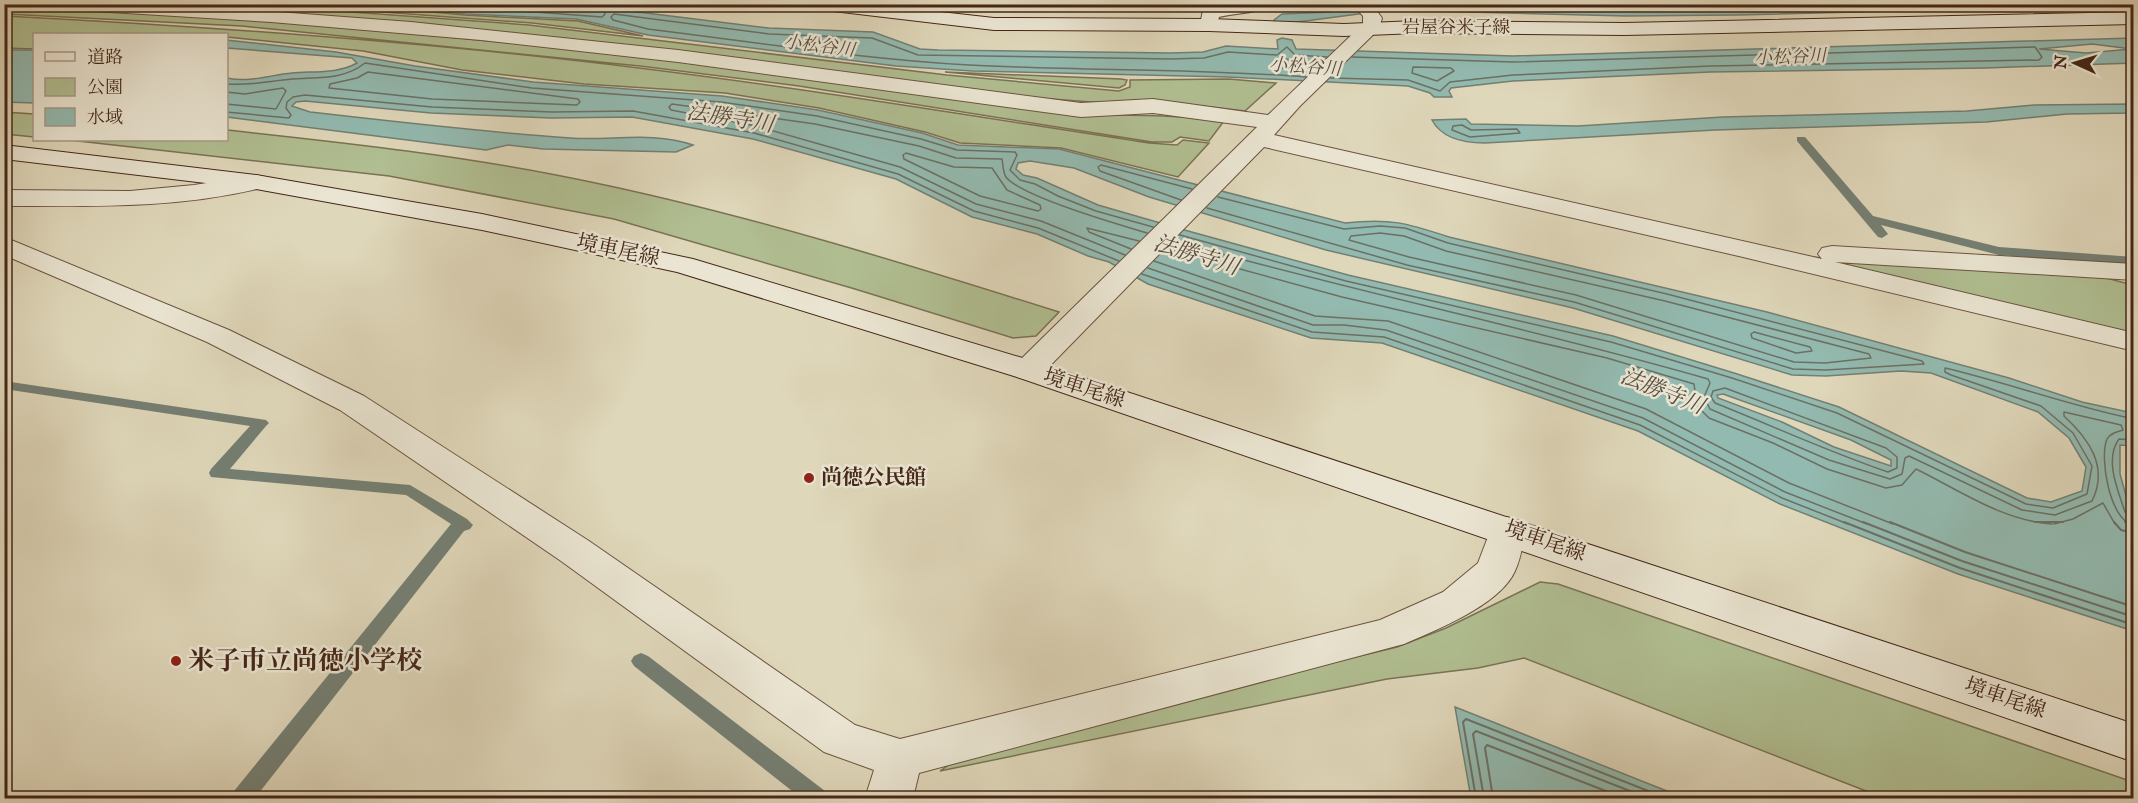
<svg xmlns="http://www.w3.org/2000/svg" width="2138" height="803" font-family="'IM FELL English','Noto Serif JP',serif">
<rect width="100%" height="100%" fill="#dfd7ba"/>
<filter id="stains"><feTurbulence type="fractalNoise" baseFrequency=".00333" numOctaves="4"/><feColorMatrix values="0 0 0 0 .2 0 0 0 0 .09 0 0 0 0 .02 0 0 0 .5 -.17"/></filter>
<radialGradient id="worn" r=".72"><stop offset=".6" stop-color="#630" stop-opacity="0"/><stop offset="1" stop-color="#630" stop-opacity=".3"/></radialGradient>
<path fill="#b0be91" stroke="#7b7254" stroke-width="1.5" d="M5,4L162,11L260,19L657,57L1074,114C1124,116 1174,114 1224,121L1209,141L1180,137L1172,142H1152L799,86L640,66L242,26L5,14Z
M135,5H254L529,25L947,75L1119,91L1130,87V80L1229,79L1276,83L1245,111L1159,101L1104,103L1039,98L590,41L450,27Z
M359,5L464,15L578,21L643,36L532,23L287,5Z
M5,16C217,27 428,42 639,68C810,89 979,117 1149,143L1177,145L1183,140L1209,143L1178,177L1061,148L960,143L925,132L819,108L725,93L584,84L462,70L363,51L227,37L226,34H34V49L5,48Z
M945,72L1121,79L1127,80L1125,85L1119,88Z
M4,112L34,114V137L5,134Z
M227,130C347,143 468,156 586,181C746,214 903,263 1059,312L1036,336L1013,338L855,289L614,219L389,176L69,140H226Z
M1810,257L2087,273L2133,285V337Z
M1540,582L1558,584L2133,782L2134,798H1884L1524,658L1478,668L1387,679L940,771L963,755L1126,712L1397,647L1446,628Z"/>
<path fill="#93bab0" stroke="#747f73" stroke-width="1.5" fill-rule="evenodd" d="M1359,4L1409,5L1405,6L1418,8C1655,11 1891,4 2128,5L1736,15L1626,16L1389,10L1290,23H1275L1274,20L1282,14L1332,12Z
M366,5H581L769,28L873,32L920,49L938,50L1171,53L1203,52L1226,46L1278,49L1277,40L1282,38L1292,40L1296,49L1513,56L2133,38L2134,63L1985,68L1710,72L1513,81L1451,88L1449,91L1452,97H1434L1430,93L1408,86L1228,77L972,71L896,66L648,35L576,19L466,14ZM2092,44L2132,49L2086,53L2039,49Z
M226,40L336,52L415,66L533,82L722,96L818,110L922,133L958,145L1059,149L1345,223C1390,218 1407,223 1449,237L1767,312L2009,378L2082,402L2133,413V446L2120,445V474L2130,510L2133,512V631L1958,574L1780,504L1638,431L1382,343L1311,338L1148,284L1109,262L1088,256L1037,234L972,217L896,179L753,139L632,117L551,118L431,113L305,101L296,102L292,106L310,112C397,122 483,132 570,138C611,141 653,131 693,145L676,152L543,149L508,145L486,150L227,117V78C249,83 270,75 292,73C313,71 338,74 357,63L352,58L227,48ZM1030,161L1074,168L1149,197L1326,250L1573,308L1792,375L1826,376L1901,371L1931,373L2038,412L2069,438L2086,467L2082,491L2051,502L2027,498L1839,407L1734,373L1613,336L1348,275L1188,231L1098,205L1037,178L1023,175L1016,169L1018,163ZM1723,394L1851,440L1891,460V466L1834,447L1782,422L1718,398L1717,395Z
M4,50H34V103L5,102Z
M2133,104V113L2067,114L1986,122L1715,130L1485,143C1465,143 1442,139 1432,120L1466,119L1471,124L1578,126L1723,117L1967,111L2034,105Z
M1455,707L1672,793L1671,798H1471Z"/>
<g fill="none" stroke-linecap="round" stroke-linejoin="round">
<path stroke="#6c7064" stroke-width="1.5" d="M426,4L602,17L605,14L602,4
M1413,67L1451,68L1454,71L1437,81L1412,73Z
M1313,70L1280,68L1278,64L1286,59L1296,63L1319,64
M368,72L578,99L580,102L577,105L432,99L329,88L330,84L357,78Z
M1306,77C1194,68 1081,71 969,65C862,59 755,42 648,29L613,20L611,17L614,14L769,34L872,38L918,55L1171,59L1204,58L1228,52L1277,55L1287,47L1295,55L1327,57
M1331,78L1408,80L1440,91L1450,82L1513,75L1710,66L2039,60L2042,57L2035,47L1513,62L1352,57
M226,84C249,86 269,81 292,79C318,77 344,80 365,63L532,88L721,102L817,116L921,139L957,150L1015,152L1017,155L1010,170L1020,180L1035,184L1058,196L1096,211L1153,227
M226,92L245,94L283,88L286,91L276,109L226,104
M226,112L289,118L291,115L286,108L287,102L293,97L305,95L432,107L552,112L633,111L754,133L898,174L974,211L1038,228L1119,261
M1462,125L1471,130L1517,129L1520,133L1470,137L1452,130L1453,126Z
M906,153L954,167L992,168L1007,190L1040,205L1041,209L1038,211L980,196L904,159L903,155Z
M1181,200L1100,171L1098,167L1101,165L1192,189
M1207,208L1407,265L1574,302L1793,369L1826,370L1924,364L1922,361L1667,294L1448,243L1405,228L1380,226L1344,229L1218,197
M1380,233L1404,236L1446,251L1665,301L1869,354L1871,358L1825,363L1794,362L1576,295L1409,257L1349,240L1351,236Z
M1180,235L1346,281L1611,342L1732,378L1837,413L2026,504L2053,508L2087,494L2092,466L2073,433L2041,406L1951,375L1945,372V368C2009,383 2070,406 2134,419
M1174,241C1351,291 1531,328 1708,379L1710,383L1704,397L1710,409L1829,460L1890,479L1902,474L1905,458L1909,456L2022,510L2055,515L2092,501C2109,467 2089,439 2064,416V412L2121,425L2123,430C2117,432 2110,433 2107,439C2099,457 2110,520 2132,524
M1131,249L1089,232L1087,228L1139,241
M1167,249L1342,297L1607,358L1694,384L1697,406L1709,418L1773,443L1827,469L1886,488L1902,485L1916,469C1959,490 2003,521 2052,524
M1125,255L1041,221L976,204L900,167L756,126L671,110L669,107L672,104L815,124L919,146L956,158L1002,159C1003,164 1003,173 1006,177C1021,197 1120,225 1147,233
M1154,261L1315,316L1388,321L1646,409L1789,483L1893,524
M1148,268L1313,325H1344L1386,330L1643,418L1785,492L1867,524
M1142,274L1312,332L1384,337L1640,425L1782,498L1848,524
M1754,332L1810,347L1812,351L1796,353L1752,338L1751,334Z
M1725,388L1886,448L1897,457V468L1888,472C1829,452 1773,426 1715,403L1711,397L1713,391Z
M2134,440L2119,439C2104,459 2118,491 2125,512L2134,516
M2054,524L2073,519L2103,503L2115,524"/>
<path stroke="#6c7064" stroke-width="2" d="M1844,522L1960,568L2134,625
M1863,522L1962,561L2134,617
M1890,522L1965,552L2134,607
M2035,522H2063
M2114,522L2121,530L2134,533
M2125,522L2134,524
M1476,798L1463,722L1466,719L1666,798
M1484,798L1473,734L1476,731L1648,798
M1493,798L1485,748L1487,745L1624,798"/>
<path fill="#747f73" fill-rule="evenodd" d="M1797,137H1805L1873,216L1999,247L2134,257V265L1999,255L1881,225L1888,234L1882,238L1878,237L1797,141Z
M4,381L266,420L269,423L266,426L230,469L410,485L467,519L473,525L470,529L464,531L255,798H231L234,791L451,524L406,495L211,477L209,473L211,469L250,426L4,389Z
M641,653L648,656L825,791L828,798H801L634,666L631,661L634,656Z"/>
<defs>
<path id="street" d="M52,4H172L411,22L678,50L1081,103L1153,99L1268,115L1363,24V16L1352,4H1372L1382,18L1379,29L1300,106L1274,135L1822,259L1818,254L1822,248L1832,246L2134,264V280L1835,262L2134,333V351L1743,257L1264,147L1039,377L1028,380L1017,377L1012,370L1017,363L1257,127L1153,113L1081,117L678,62L481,40L271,22L61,9Z
M1227,4H1280C1275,10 1231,14 1219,17L1216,29H1202L1200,25L1203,10Z
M256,175L265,177L268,182L265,187C179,209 92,206 4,206V190L130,191L194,185Z
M4,237L229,330L364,396L589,541L855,725L900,739L1380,620L1443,592L1478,563L1494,521L1507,517L1520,521L1526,530C1523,543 1521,558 1515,571C1500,605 1436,630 1404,644L919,773L913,798H865L874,770L824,752L561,561L340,410L207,342L4,255Z"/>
<path id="secondary" d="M807,4H869L994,18L1209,19L1344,24L1416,21L1624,23L2134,12V24L1624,35L1416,33L1344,36L1209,31L994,30L816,9Z
M4,145L256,175L482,214L693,259L1039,363L2134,724V762L1017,377L677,272L482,230L256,189L4,159Z"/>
</defs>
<use href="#street" stroke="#6c5340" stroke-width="2"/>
<use href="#secondary" stroke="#462718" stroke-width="2"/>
<use href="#street" fill="#eae5d2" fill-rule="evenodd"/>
<use href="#secondary" fill="#eae5d2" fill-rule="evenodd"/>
</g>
<g fill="#8f2418" stroke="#eae5d2" stroke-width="2">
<circle cx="809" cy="478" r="6"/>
<circle cx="176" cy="661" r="6"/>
</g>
<g text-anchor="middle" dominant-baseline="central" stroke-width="5" stroke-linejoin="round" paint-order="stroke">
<g font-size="18" fill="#462718" stroke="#eae5d2">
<text x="1456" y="28">岩屋谷米子線</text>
</g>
<g font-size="18" font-style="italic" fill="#594c3e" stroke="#eae5d2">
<text transform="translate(819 47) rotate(7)">小松谷川</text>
<text transform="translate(1790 58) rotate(-2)">小松谷川</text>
<text transform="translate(1305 68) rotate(4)">小松谷川</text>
</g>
<g font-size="21" fill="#462718" stroke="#eae5d2">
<text transform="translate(618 251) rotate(12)">境車尾線</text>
<text transform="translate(1084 389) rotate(18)">境車尾線</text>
<text transform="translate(1545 542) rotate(19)">境車尾線</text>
<text transform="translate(2005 699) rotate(19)">境車尾線</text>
</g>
<g font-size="21" font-weight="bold" fill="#462718" stroke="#eae5d2" text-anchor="start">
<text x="821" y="478">尚徳公民館</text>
</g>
<g font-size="22" font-style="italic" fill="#594c3e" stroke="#eae5d2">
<text transform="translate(730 119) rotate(9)">法勝寺川</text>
<text transform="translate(1196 256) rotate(17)">法勝寺川</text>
<text transform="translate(1662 392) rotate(22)">法勝寺川</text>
</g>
<g font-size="26" font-weight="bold" fill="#462718" stroke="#eae5d2" text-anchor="start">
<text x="188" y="661">米子市立尚徳小学校</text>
</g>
</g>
<rect width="2138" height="803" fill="none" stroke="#dfd7ba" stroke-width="24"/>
<rect x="6" y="6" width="2126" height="791" fill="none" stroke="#462718" stroke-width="3"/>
<rect x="12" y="12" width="2114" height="779" fill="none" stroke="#462718" stroke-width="1.5"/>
<rect x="33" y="33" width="195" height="108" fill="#eae5d2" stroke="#a89988" stroke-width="1.5"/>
<rect x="45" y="52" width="30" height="9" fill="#eae5d2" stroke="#a89988" stroke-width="1.5"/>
<text x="87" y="63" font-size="18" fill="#462718">道路</text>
<rect x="45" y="78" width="30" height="18" fill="#b0be91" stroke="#a89988" stroke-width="1.5"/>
<text x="87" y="93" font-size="18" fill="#462718">公園</text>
<rect x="45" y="108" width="30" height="18" fill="#93bab0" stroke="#a89988" stroke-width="1.5"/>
<text x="87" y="123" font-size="18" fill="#462718">水域</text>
<g transform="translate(2075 63) rotate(274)" stroke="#eae5d2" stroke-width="4.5" paint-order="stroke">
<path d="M0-4.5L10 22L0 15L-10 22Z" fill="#462718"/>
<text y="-9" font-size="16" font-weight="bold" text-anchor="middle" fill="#462718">N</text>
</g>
<rect width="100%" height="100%" filter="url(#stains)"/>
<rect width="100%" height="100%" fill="url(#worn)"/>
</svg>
